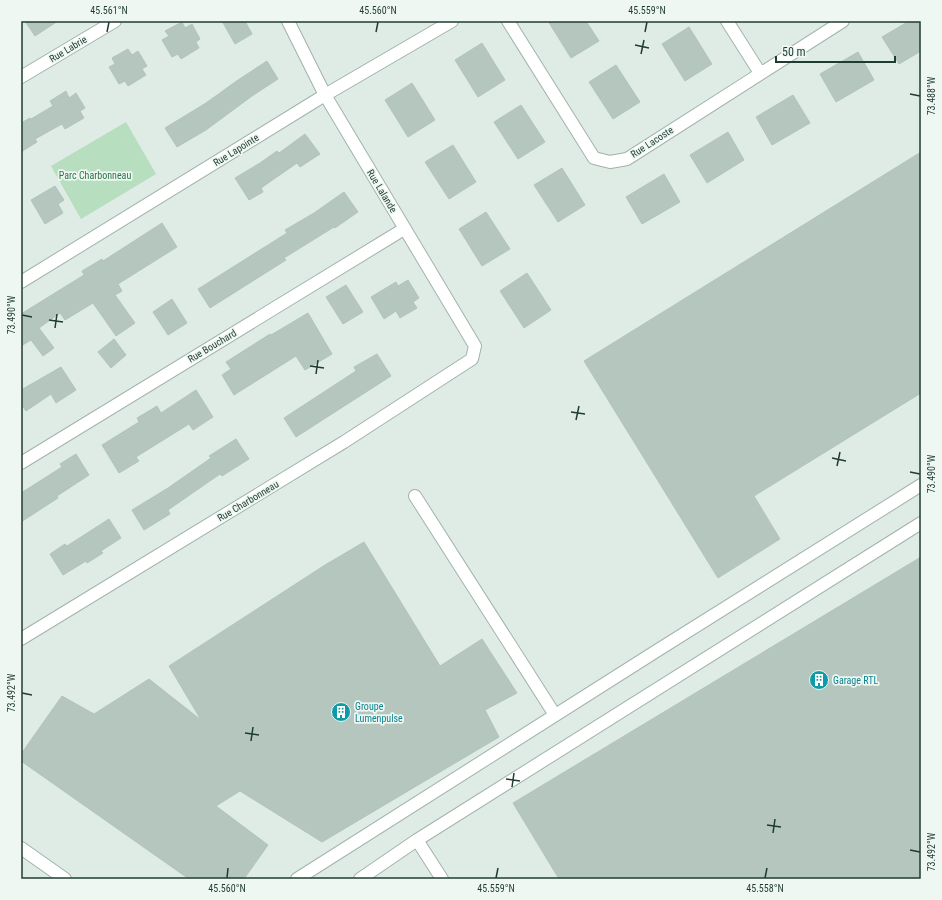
<svg xmlns="http://www.w3.org/2000/svg" width="942" height="900" font-family="'Roboto Condensed',sans-serif">
<rect width="100%" height="100%" fill="#dfebe5"/>
<path fill="#b6debf" d="M126,122L156,174L81,219L51,166Z"/>
<path fill="#b4c6be" stroke="#b1c5bc" d="M25,21H58L35,36Z
M222,21H245L252,34L235,44Z
M548,21H586L599,41L571,58Z
M909,21H921V51L899,64L882,37Z
M182,22L185,28L192,24L200,39L196,42L199,48L181,59L178,54L172,57L162,40L169,36L165,31Z
M689,27L712,64L685,81L662,44Z
M482,43L505,80L478,97L455,60Z
M128,49L132,55L138,51L147,66L142,69L146,75L128,86L125,81L119,84L109,67L115,64L112,58Z
M858,52L874,80L836,102L820,74Z
M267,61L278,79L252,96L206,130L177,147L165,128L206,103L238,80Z
M616,65L640,102L613,119L589,82Z
M412,83L435,120L408,137L385,100Z
M66,91L69,98L76,93L85,108L80,111L84,118L65,129L62,124L35,139L37,142L21,152V123L30,118L31,119L53,106L50,101Z
M793,95L810,123L772,145L756,117Z
M521,105L545,142L518,159L494,122Z
M728,132L744,160L707,183L690,155Z
M305,134L320,154L300,167L297,163L261,188L263,192L249,200L235,178L260,163L277,151L279,153Z
M453,145L476,182L449,199L425,162Z
M921,152V393L754,496L780,539L718,578L584,361Z
M562,168L585,205L558,222L534,185Z
M664,174L680,202L642,224L626,197Z
M55,186L64,200L58,204L63,213L45,224L31,200Z
M344,192L358,212L335,228L334,227L284,258L286,260L210,308L198,289L287,233L285,230L314,213Z
M486,212L510,249L482,266L459,229Z
M162,223L177,247L118,284L122,291L115,295L135,323L116,336L93,303L65,320L60,313L39,328L54,348L43,356L31,340L21,346V314L84,275L82,271L102,259L103,261Z
M527,273L551,310L524,328L500,291Z
M408,280L419,298L413,302L417,308L400,318L396,311L384,319L371,297L396,282L398,286Z
M346,285L363,312L343,324L326,297Z
M172,299L187,323L168,335L153,312Z
M308,313L332,354L305,370L296,356L234,395L222,375L231,369L226,362L270,334L271,335Z
M114,339L126,355L111,368L98,352Z
M377,354L391,376L296,437L284,418L356,371L354,367Z
M61,367L76,390L56,403L51,394L26,411L21,404V390Z
M196,390L213,417L193,430L189,424L136,457L139,461L119,473L102,445L139,422L137,418L157,406L161,413Z
M236,439L249,459L222,476L220,474L168,510L170,514L144,530L132,510L168,488L211,458L209,456Z
M76,454L89,475L57,496L58,498L21,522V493L62,467L60,464Z
M109,519L121,538L101,551L103,553L87,563L86,561L63,575L50,554L65,544L67,546Z
M364,542L440,666L482,639L517,693L485,710L499,737L322,842L240,791L216,806L268,845L244,879H189L21,761V754L62,696L94,714L149,679L201,720L169,666L325,565Z
M921,557V879H559L513,803Z"/>
<g fill="none" stroke-linecap="round" stroke-linejoin="round">
<defs>
<path id="minor" d="M508,21L594,158L610,162L627,159L843,21
M727,21L760,73
M21,77L115,21
M21,282L325,95L452,21
M21,463L404,229
M415,496L555,715
M21,639L344,442L472,359L475,346L325,95L288,21
M417,840L442,879
M21,848L65,879
M297,879L658,650L921,485
M360,879L417,840L921,523"/>
</defs>
<use href="#minor" stroke="#a2b3ac" stroke-width="14"/>
<use href="#minor" stroke="#fff" stroke-width="12"/>
</g>
<path fill="none" stroke="#1f3c33" stroke-width="1.5" d="M107,32L109,22M376,32L378,22M645,32L647,22M635,45L649,48M641,54L644,40M910,94L920,96M22,315L32,317M49,320L63,322M55,328L57,314M310,366L324,368M316,374L318,360M571,412L585,414M576,420L579,406M832,458L846,461M837,466L840,452M910,472L920,474M22,693L32,695M245,733L259,735M251,741L253,727M506,779L520,781M512,787L514,773M767,825L781,827M773,833L775,819M910,850L920,852M227,878L228,868M496,878L498,868M765,878L767,868"/>
<defs>
<symbol id="building-disc" viewBox="-11 -11 22 22"><circle r="9.5" fill="#0f9aa8" stroke="#eff7f3"/><path d="M-4-6H4V6H1V3H-1V6H-4ZM-2.5-4.3h1.7v1.8h-1.7ZM.8-4.3h1.7v1.8H.8ZM-2.5-1h1.7V.8h-1.7ZM.8-1h1.7V.8H.8Z" fill="#fff"/></symbol>
</defs>
<g fill-rule="evenodd">
<use href="#building-disc" x="808" y="669" width="22" height="22"/>
<use href="#building-disc" x="330" y="701" width="22" height="22"/>
</g>
<g text-anchor="middle" dominant-baseline="central" stroke-width="3.5" stroke-linejoin="round" paint-order="stroke">
<g font-size="10" fill="#1f3c33" stroke="#eff7f3">
<text transform="translate(68 49) rotate(-31)">Rue Labrie</text>
<text transform="translate(652 142) rotate(-33)">Rue Lacoste</text>
<text transform="translate(236 150) rotate(-32)">Rue Lapointe</text>
<text transform="translate(382 191) rotate(59)">Rue Lalande</text>
<text transform="translate(212 346) rotate(-31)">Rue Bouchard</text>
<text transform="translate(248 501) rotate(-31)">Rue Charbonneau</text>
</g>
<g font-size="10" fill="#287442" stroke="#eff7f3">
<text x="95" y="175">Parc Charbonneau</text>
</g>
<g font-size="10" fill="#0d838f" stroke="#eff7f3" text-anchor="start">
<text x="833" y="680">Garage RTL</text>
<text x="355" y="706">Groupe<tspan x="355" dy="12">Lumenpulse</tspan></text>
</g>
</g>
<rect width="942" height="900" fill="none" stroke="#eff7f3" stroke-width="44"/>
<path d="M776 56v6h119v-6" fill="none" stroke="#1f3c33" stroke-width="2"/>
<text x="782" y="56" font-size="12" fill="#1f3c33" stroke="#eff7f3" stroke-width="3" paint-order="stroke">50 m</text>
<rect x="22" y="22" width="898" height="856" fill="none" stroke="#1f3c33" stroke-width="1.5"/>
<g font-size="10" text-anchor="middle" fill="#1f3c33">
<text x="109" y="14">45.561°N</text>
<text x="378" y="14">45.560°N</text>
<text x="647" y="14">45.559°N</text>
<text transform="translate(931 96) rotate(-90)" y="4">73.488°W</text>
<text transform="translate(11 315) rotate(-90)" y="4">73.490°W</text>
<text transform="translate(931 474) rotate(-90)" y="4">73.490°W</text>
<text transform="translate(11 693) rotate(-90)" y="4">73.492°W</text>
<text transform="translate(931 852) rotate(-90)" y="4">73.492°W</text>
<text x="227" y="892">45.560°N</text>
<text x="496" y="892">45.559°N</text>
<text x="765" y="892">45.558°N</text>
</g>
</svg>
